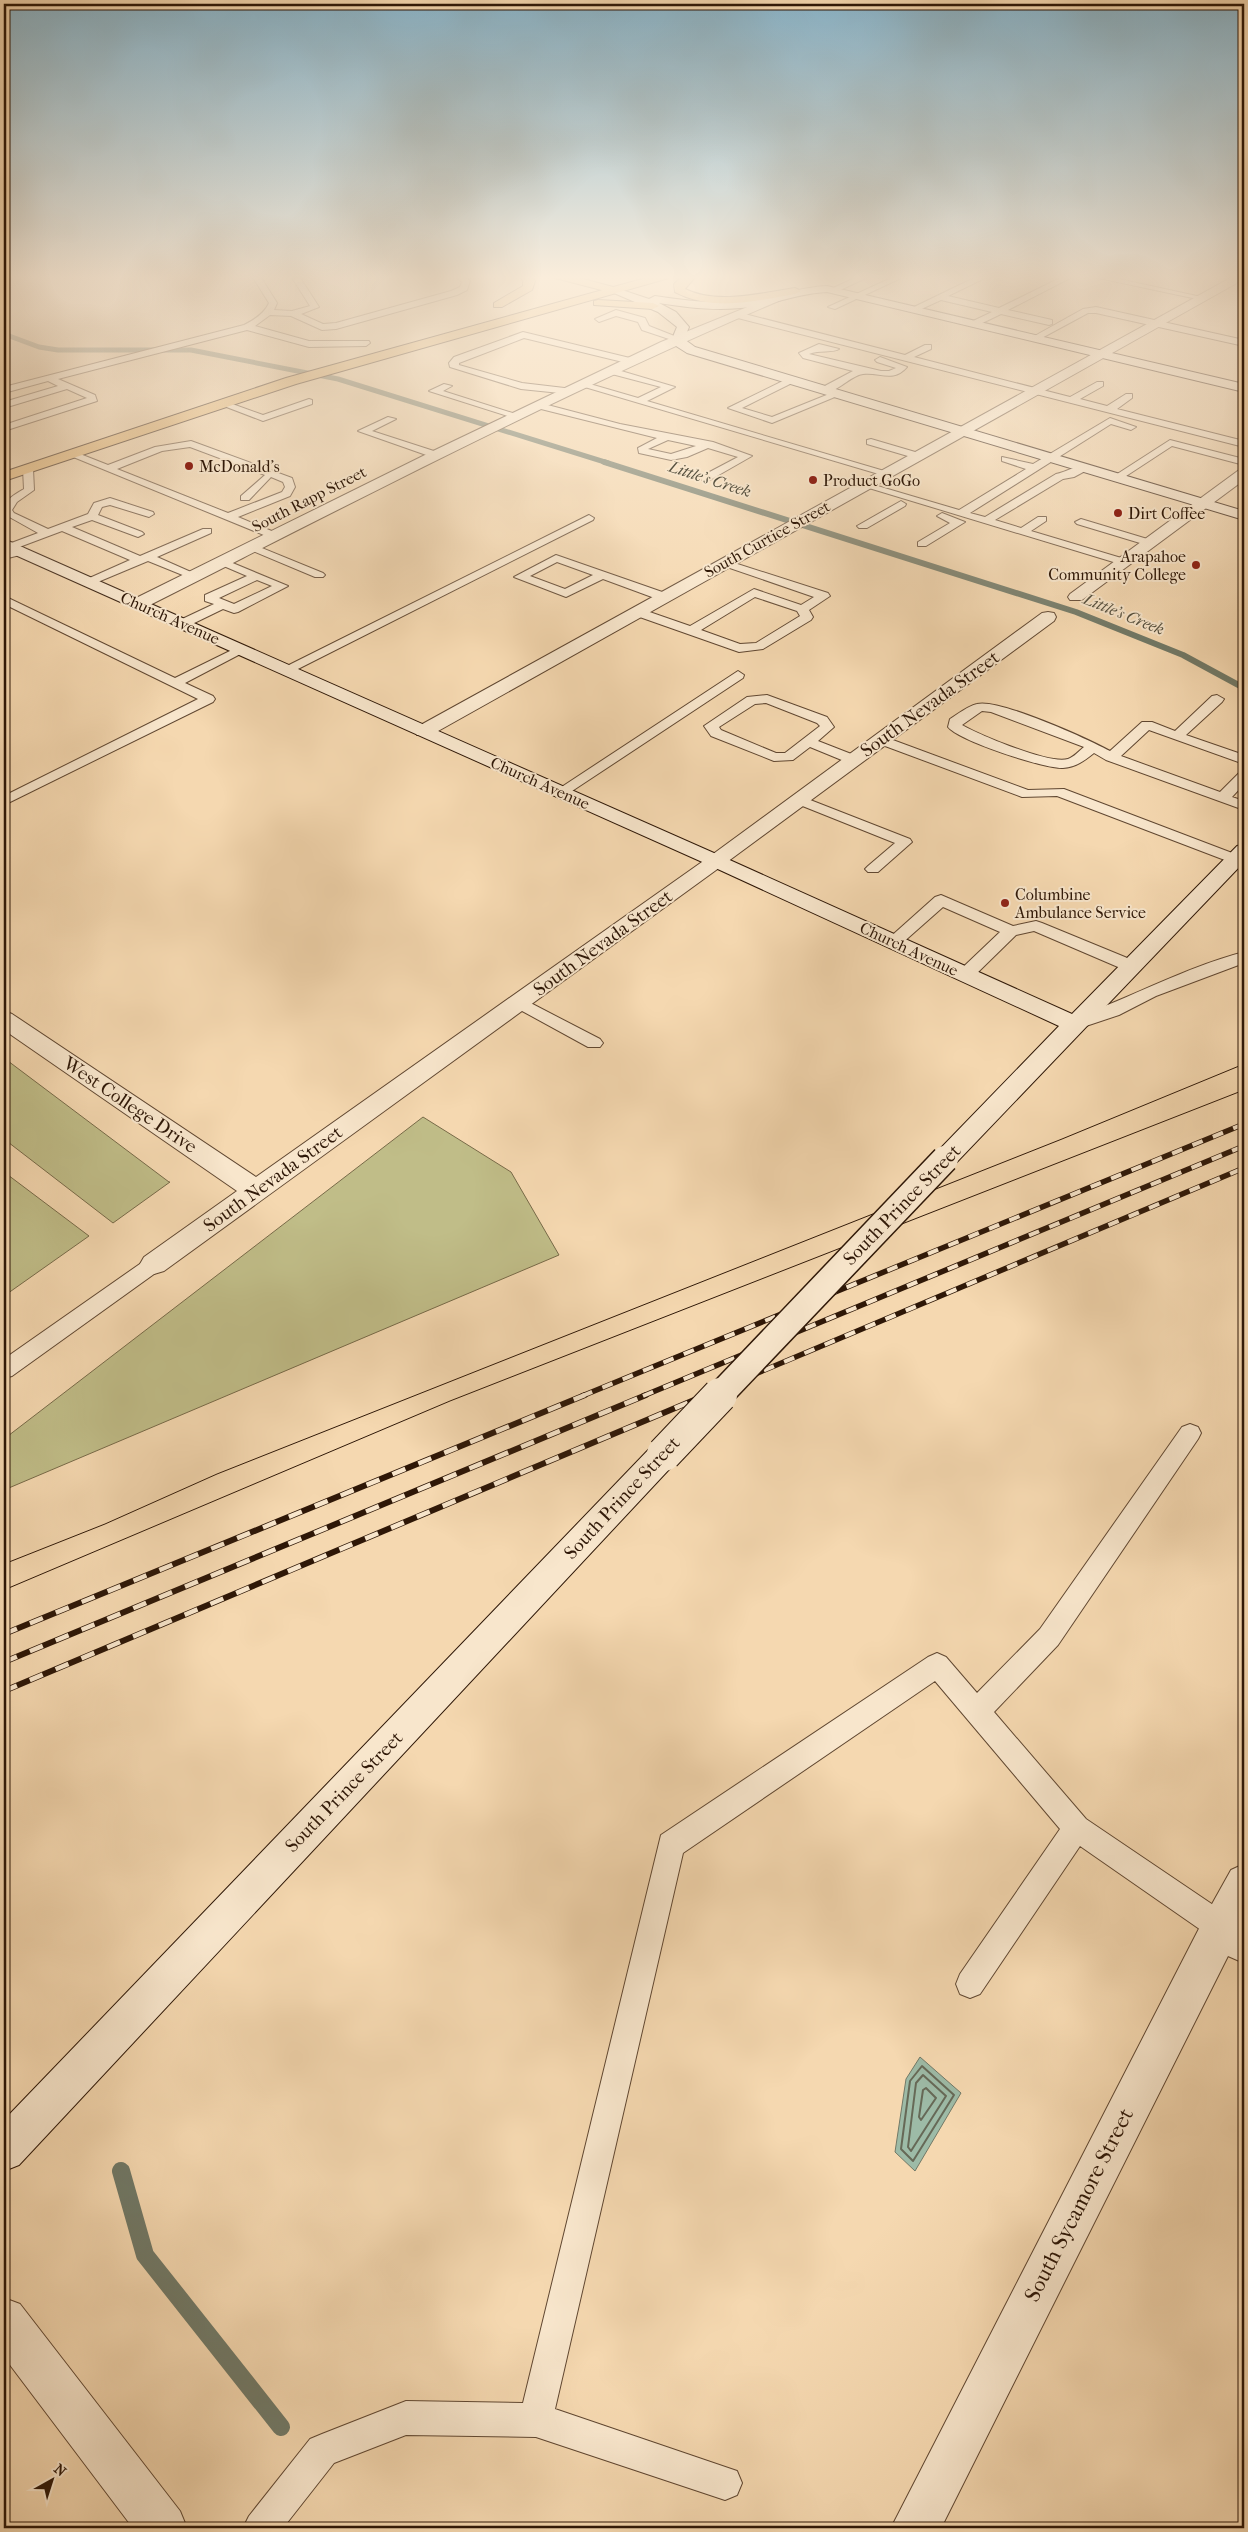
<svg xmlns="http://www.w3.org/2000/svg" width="1248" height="2532" font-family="'IM FELL French Canon',serif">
<rect width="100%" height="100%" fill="#f5d8b0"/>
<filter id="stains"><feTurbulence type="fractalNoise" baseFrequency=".004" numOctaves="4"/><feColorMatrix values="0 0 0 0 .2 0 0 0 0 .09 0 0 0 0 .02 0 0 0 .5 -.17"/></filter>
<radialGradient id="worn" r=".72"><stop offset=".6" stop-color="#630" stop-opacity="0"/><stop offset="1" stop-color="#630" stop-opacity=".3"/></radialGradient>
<path fill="#c0bd88" stroke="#776a48" d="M4,1058L169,1182H170L113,1223L4,1139Z
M423,1117L511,1172L559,1255L4,1490V1439Z
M4,1172L89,1236L4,1296Z"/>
<path fill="#9dbba7" stroke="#717967" d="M920,2057L961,2093L915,2171L895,2152L906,2079Z"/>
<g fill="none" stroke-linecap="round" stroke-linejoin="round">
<path stroke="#666957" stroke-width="2" d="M922,2066L954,2095L913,2161L901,2149L910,2081Z
M923,2075L946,2096L911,2151L908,2147L916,2083Z
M926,2088L936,2098L921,2120L919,2117L923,2090Z"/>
<path stroke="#717967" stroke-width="5" d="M4,334L39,347L58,350H191L338,379L608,463"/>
<path stroke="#717967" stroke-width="6" d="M604,462L1076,612L1183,655L1244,688"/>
<path stroke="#717967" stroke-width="18" d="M121,2171L145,2255L281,2427"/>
<defs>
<path id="lane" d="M252,276H260L277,303L274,310L292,311L310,306L291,276H299L319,307L301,314L323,324L336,323L451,291L460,287L462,282L455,276H464L470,281L467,290L457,295L336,329L322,330L291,316L270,315L255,326L309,341H369L370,343L366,346L309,347L247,330L58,379L95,395L97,401L4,431V425L87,398L67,389L4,408V402L58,386L48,381L4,393V387L244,325C254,320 264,314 269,303Z
M859,276H870L836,292L829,290Z
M883,276L901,278L835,309L828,307L889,279Z
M972,276L987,277L948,296L999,308L1064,276H1074L1008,310L1052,320V324L1049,325L1001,314L974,327L970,324L971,322L992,312L941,300L917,311L910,309L974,278Z
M1089,276H1105L1206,298L1202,300Z
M1096,307L1244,340V346L1096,313H1088L1038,340L1031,338L1083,309Z
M616,310L645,318L649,326L682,339L678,342L642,330L638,322L616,316L599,322L595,319Z
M737,312L905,355L925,345H931V349L914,357L1070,397L1097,382H1103V386L1080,399L1107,406L1126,394H1132V398L1117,409L1244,441V447L734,317V313Z
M523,332L634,359L636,361L631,364L524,338L459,363V365L522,383L573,389L575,391L570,394L521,389L450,367L449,363L454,357Z
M819,344L839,349C833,353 819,350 809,354L881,371H889L896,368L877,362L875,360L880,357L907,367C893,383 880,372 863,374C849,376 836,395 821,392V388L853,371L803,358L799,353Z
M611,368L675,387L647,401L891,473L886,476L882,475L578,385L583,382L638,398L661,387L608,373L606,371Z
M791,377L794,378V382L742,408L772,417L834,392L842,394L772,423L728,408Z
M444,384L452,386L443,391L522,416L514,418L429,391Z
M309,399L312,400V404L263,421L216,403L224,401L263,415Z
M540,403L620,424L713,442L752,456L710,480H702V476L738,457L708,448L687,457L671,460L639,453L638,448L657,438L537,408V404ZM668,440L696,446L671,454L648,449Z
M388,417L396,419L372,431L440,453V457H432L358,431Z
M1110,418L1136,427L1131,430L1111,424L970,513L985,517L1056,474C1066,472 1078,464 1087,466V470L1074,477L1063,479L995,520L1021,528L1038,517H1046V521L1031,531L1128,560V564H1120L859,485L864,482L959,510L1026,469L1002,461V457L1033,464Z
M871,439L922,454L923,456L918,459L867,444V440Z
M1170,440L1244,459V465L1172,446L1120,480H1112L1111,478Z
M191,441L292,478L295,487L290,496L238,517L279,534V538H271L66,454L75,452L108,465L155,447ZM190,447L265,475L241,496V500H249L271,477L283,482L285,487L282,492L228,513L117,469L162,451Z
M28,466L33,469L34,490L17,502L12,510L14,513L48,529L88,514L94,503L110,498L153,512L154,514L149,517L110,505L102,507L98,515L142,532L144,534L138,537L92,520L72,527L140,556L203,529H211V533L157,557L200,576L198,578H190L148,561L93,584H85V580L130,560L62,531L14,549H6V545L38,533L4,514C4,500 12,496 24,489L23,469Z
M901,501L906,504L905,506L867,528H859L857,526Z
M942,513L965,522L926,546H918V542L950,523L937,516Z
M589,515L594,518L593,520L290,673L285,674L279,670Z
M1081,519L1154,541L1156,543L1150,546L1077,524L1075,522Z
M252,544L323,573L325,575L323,577H315L248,549L246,547Z
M556,555L668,594L670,597L668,600H660L603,579L566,597L514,577ZM557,562L593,575L565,589L530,576Z
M223,559L288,586L238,612L234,613L223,609L186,627H178L176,624L178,621L214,604L205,601V595L247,576L219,564L217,562ZM257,580L272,586L234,604L219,598Z
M725,560L828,593L830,596L809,610L813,617L811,620L763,649L739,652L634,615L632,612L638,608L690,626L754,589L801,605L814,597L721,565L719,563ZM755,597L797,611L800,616L756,643L740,644L701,630Z
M4,596L175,678L238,647H246L248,650L185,683L213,696L215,699L213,702L4,805V796L198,699L4,604Z
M738,671L744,675L743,678L566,795L561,796L554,792Z
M767,695L827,717L834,727L818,741L859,757L861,760L859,763H849L810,747L793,760L774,761L711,736L704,726L747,697ZM766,703L817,723L820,726L785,753H776L721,730L719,727L755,704Z
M1217,695L1224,699L1222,702L1186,735L1244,755V764L1149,730L1121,756L1220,792L1239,773L1244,772V784L1232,797L1244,801V810L1106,760L1094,753C1084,761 1076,767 1063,768C1045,769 959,741 948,727L950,719C958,714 968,706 977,704C998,698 1088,739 1110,751L1142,722H1152L1175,731L1212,696ZM982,711L991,712L1084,747C1079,751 1074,757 1068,759C1050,765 980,735 962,725Z
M882,736L1028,790L1064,789L1240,856L1243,859L1240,862H1230L1057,796L1022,797L877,743L875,740Z
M800,796L910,839L912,842L878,872H868L865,869L868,866L895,843L795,803L793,800L795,797Z
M941,895L1013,926L1036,921L1042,923L1137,962L1139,966L1137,970H1125L1034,931L1016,935L971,979H959L957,975L959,971L1000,932L943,907L900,945H888L886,942L888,939L935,897Z
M1244,952V963L1156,996L1119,1015L1074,1030L1068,1028L1065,1024L1068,1020C1127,1000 1183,968 1244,952Z
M519,997L600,1039L603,1043L600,1047H588L513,1006L511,1002L513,998Z
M154,1256L161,1259L164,1264L161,1269L12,1376L4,1378V1359L147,1259Z
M1190,1424L1198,1427L1201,1433L1198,1439L1058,1645L994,1712L1086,1819L1231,1917L1235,1927L1231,1937L1221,1941L1211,1937L1080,1846L980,1994L970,1998L960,1994L956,1984L960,1974L1060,1829L935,1681L683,1853L555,2409L737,2471L742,2483L737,2495L725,2500L536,2437L406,2435L334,2463L283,2528H243L249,2516L310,2439L322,2434L406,2401L523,2403L661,1835L928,1657L937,1653L946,1657L977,1693L1040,1629L1182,1427Z"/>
<path id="street" d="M1234,276H1244V279L431,735H417L415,731L417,727Z
M777,295L781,296V300C564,392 354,502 144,608H132L130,604L132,600L431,452L661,342Z
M1244,469V480L1082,600H1070L1068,597L1070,594L1239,470Z
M18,546L24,548L26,551L24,554L4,559V549Z
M1048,612L1054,613L1056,617L1054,621L723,865L164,1271L154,1274L144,1271L140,1264L144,1257L237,1191L4,1030V1011L12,1014L256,1177L709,857L1042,613Z
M1244,1864V1963L1228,1956L941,2528H891L1207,1913L1231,1870Z
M4,2298L20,2304L180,2511L187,2528H133L4,2357Z"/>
<path id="secondary" d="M827,286L1244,384V392L827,292C802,293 780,302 755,306C723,312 690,308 659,303L676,312L689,327L684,339L695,347L1244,511V520L687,353L676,346L672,339L677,327L658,312L607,290L613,287L649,299L655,296C688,301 722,305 755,300C780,295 802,287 827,286Z
M4,539L723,857L1072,1014L1237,846L1244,844V862L954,1165L945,1168L936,1165L932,1159L936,1153L1059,1026L709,865L4,550Z
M664,1441L675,1445L679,1454L675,1463L19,2165L4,2171V2120L653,1445Z"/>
<path id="primary" d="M553,276H572L617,288L619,290L613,293L555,278Z"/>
<path id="highway" d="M520,276H532L535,281L532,290L502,307H494V303L523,286V281Z
M653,276H671L669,278L296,384L4,481V472L286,378Z
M683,276H696L685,289C717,305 761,293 795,288L801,291L795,294C756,301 712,312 675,292L674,284Z
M598,300L653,303L659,306L653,309L594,305V301Z"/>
</defs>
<use href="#lane" stroke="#604731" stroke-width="2"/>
<use href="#street" stroke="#604731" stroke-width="2"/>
<use href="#secondary" stroke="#2e1707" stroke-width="2"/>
<use href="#primary" stroke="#2e1707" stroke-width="2"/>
<use href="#highway" stroke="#2e1707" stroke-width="2"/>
<use href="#lane" fill="#f8e6cc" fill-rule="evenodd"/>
<use href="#street" fill="#f8e6cc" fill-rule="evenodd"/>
<use href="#secondary" fill="#f8e6cc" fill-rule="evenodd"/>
<use href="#primary" fill="#eabc78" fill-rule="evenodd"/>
<use href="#highway" fill="#eabc78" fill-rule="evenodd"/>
<path stroke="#2e1707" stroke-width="1" d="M4,1564L105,1524L217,1474L1062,1139L1244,1064
M4,1590L450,1401L1244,1090"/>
<defs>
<path id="rail-far1" d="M582,1396L1244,1124
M643,1396L1244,1146
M703,1396L1244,1168"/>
<path id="rail" d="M4,1634L585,1395
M4,1662L646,1395
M4,1691L706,1395"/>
</defs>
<use href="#rail-far1" stroke="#2e1707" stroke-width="5.5"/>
<use href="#rail" stroke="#2e1707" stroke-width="6"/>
<use href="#rail-far1" stroke="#f8e6cc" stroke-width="4" stroke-dasharray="11" stroke-linecap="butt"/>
<use href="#rail" stroke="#f8e6cc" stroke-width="4.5" stroke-dasharray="14" stroke-linecap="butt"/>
<defs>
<path id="secondary-bridge-far1" d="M719,1396L945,1159"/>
<path id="secondary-bridge" d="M664,1454L720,1395"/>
</defs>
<use href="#secondary-bridge-far1" stroke="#2e1707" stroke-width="29" stroke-linecap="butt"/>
<use href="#secondary-bridge" stroke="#2e1707" stroke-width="36" stroke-linecap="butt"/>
<use href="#secondary-bridge-far1" stroke="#f8e6cc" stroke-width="26"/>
<use href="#secondary-bridge" stroke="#f8e6cc" stroke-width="34"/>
</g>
<linearGradient id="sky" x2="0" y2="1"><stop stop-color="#8ab7ce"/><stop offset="0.44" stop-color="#faeddb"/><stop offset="1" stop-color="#faeddb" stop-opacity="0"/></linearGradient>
<rect width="1248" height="630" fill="url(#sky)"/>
<g fill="#8f2418" stroke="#f8e6cc" stroke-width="2">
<circle cx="189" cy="466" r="5"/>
<circle cx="813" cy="480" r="5"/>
<circle cx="1118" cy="513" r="5"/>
<circle cx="1196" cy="565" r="5"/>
<circle cx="1005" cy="903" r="5"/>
</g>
<g text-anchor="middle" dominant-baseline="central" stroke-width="4" stroke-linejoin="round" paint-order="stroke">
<g font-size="16" fill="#2e1707" stroke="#f8e6cc" text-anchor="start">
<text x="199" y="466">McDonald's</text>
<text x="823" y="480">Product GoGo</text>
<text x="1128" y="513">Dirt Coffee</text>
<text x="1186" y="556" text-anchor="end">Arapahoe<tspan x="1186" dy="18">Community College</tspan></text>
<text x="1015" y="894">Columbine<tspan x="1015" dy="18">Ambulance Service</tspan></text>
</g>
<g font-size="16" font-style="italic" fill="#55503f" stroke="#f8e6cc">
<text transform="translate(710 479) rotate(18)">Little's Creek</text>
<text transform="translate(1124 614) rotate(22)">Little's Creek</text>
</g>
<g font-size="16" fill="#2e1707" stroke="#f8e6cc">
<text transform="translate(309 499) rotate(-27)">South Rapp Street</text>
<text transform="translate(767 539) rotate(-29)">South Curtice Street</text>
<text transform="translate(170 618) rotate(24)">Church Avenue</text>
<text transform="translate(540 783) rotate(24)">Church Avenue</text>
<text transform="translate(909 949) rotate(25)">Church Avenue</text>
</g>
<g font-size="19" fill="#2e1707" stroke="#f8e6cc">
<text transform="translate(930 704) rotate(-36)">South Nevada Street</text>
<text transform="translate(603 943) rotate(-36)">South Nevada Street</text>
<text transform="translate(130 1105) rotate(34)">West College Drive</text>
<text transform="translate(273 1179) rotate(-36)">South Nevada Street</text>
<text transform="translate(902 1205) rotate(-46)">South Prince Street</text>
<text transform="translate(622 1498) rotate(-47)">South Prince Street</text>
<text transform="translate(344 1792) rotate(-46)">South Prince Street</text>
</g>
<g font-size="22" fill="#2e1707" stroke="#f8e6cc">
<text transform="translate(1079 2205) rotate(-63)">South Sycamore Street</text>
</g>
</g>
<rect width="1248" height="2532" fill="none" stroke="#f5d8b0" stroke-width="20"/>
<rect x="5" y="5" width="1238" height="2522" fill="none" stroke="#2e1707" stroke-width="2.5"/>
<rect x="10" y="10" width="1228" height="2512" fill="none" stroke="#2e1707"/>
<g transform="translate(52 2480) rotate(39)" stroke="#f8e6cc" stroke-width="4" paint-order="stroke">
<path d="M0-4L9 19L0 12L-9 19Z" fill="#2e1707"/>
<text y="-8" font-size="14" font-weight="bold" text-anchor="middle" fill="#2e1707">N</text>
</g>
<rect width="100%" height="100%" filter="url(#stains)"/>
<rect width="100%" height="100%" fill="url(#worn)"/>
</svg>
